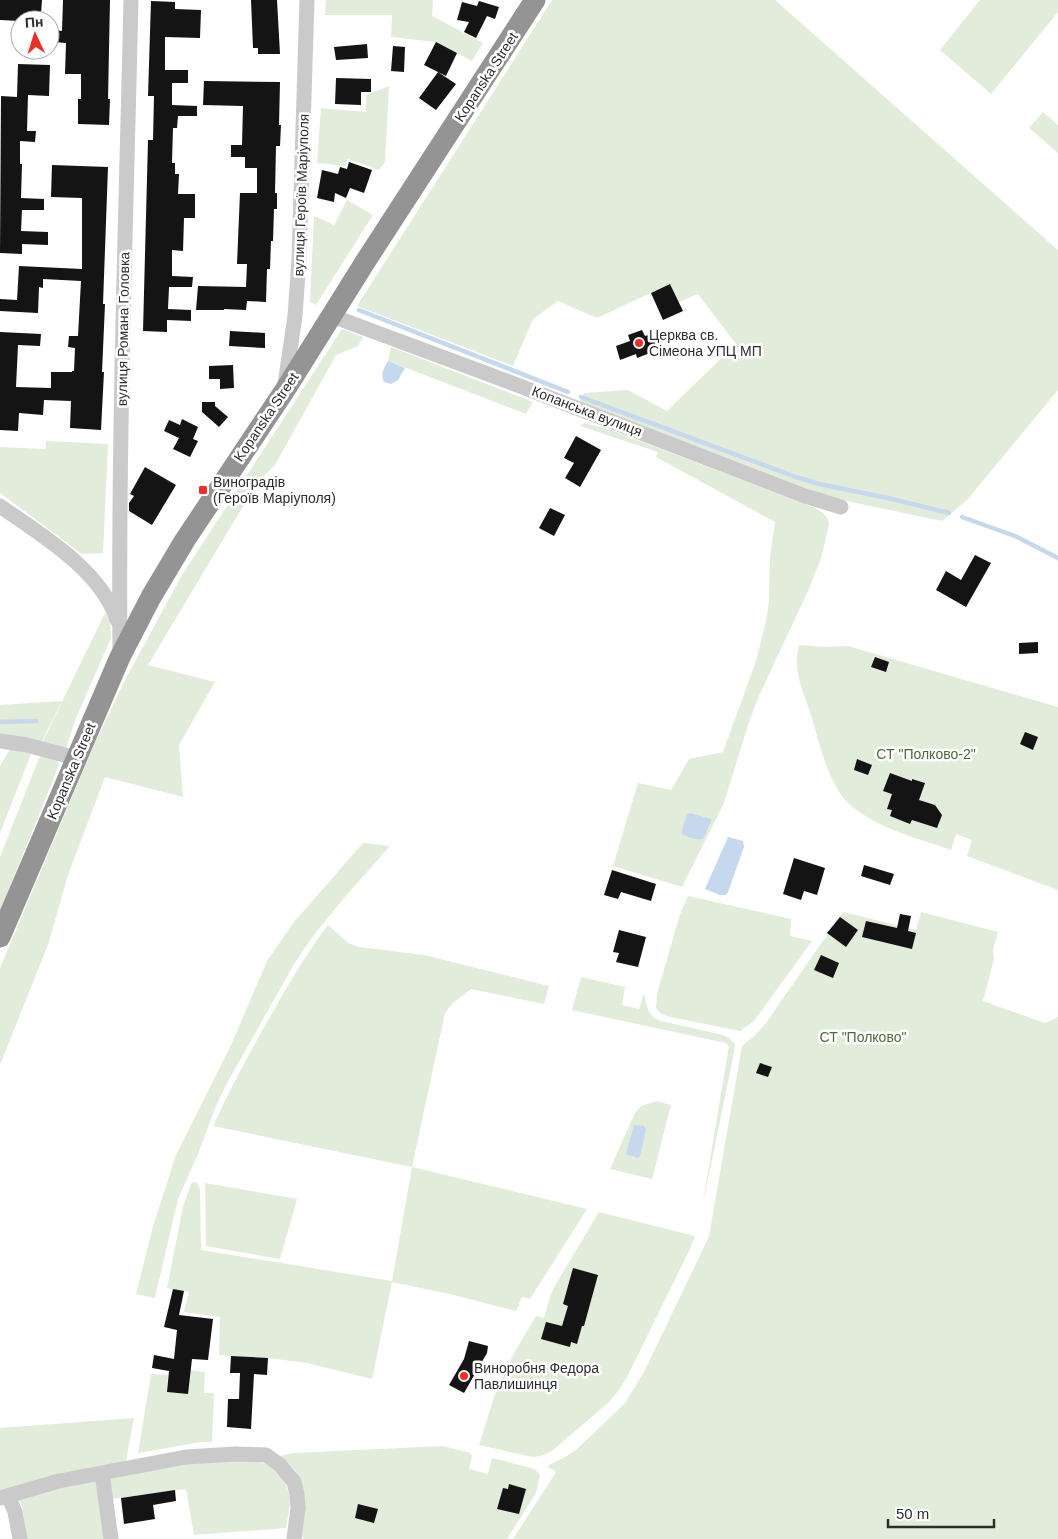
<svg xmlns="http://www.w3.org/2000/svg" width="1058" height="1539" font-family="Arial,sans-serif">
<rect width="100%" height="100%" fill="#fff"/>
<path fill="#e1ecda" d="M326,0H433L432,16L483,43L472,61L436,42L391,37L392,15H325Z
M552,0H775L1058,250V390L967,500L942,521L847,501L816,492L580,402L584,393L628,390L667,411L736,344L698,294L679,302L670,284L597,318L558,301L533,319L513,366L357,306Z
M980,0H1058V12L991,94L940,50Z
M389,86L385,162L379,170L348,159L346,166L317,163L321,108L366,112V95Z
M1043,112L1058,125V153L1029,128Z
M347,200L373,215L316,305L310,302L314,216L334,225Z
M342,329L363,337L358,346L336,355L275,465L257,483L148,665L215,682L179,745L183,797L105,777L68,875L49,942L0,1065V968L94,745L125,680L182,575Z
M391,347L533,402L526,414L388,361Z
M584,423L611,430L815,508L823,513L828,519L829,525L821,559L807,593L759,696L748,725L724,803L682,887L613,866L638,783L671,790L689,759L723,752L756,661L766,621L769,601L770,557L775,522L656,457L658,452L580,426Z
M46,441L108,444L103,553L82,554L0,493V447L46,449Z
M105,613L110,620L111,638L74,723L65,752L41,745Z
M799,645L824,647L848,646L1058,707V890L967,856L972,840L956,834L951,850C915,837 858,824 838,790C825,769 818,739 811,715C803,691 792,669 799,645Z
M62,701L40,745L0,738V705Z
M12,745L33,749L0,833V766Z
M41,755C49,757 57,756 59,765L0,911V857L39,758Z
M363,843L390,846C356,885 320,922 293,966L226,1085L216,1106L198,1154L178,1199L155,1298L136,1294L153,1226L176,1155L231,1045L267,961L294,922Z
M688,896L791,919L790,936L812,941L754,1021L740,1031L666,1016L660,1013L656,1008L657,994L680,914Z
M843,912L916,930L921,912L998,932L993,950L994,959L983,1001L1045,1023L1058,1017V1539H513L556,1472L547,1466L565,1457L576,1450L625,1403L644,1372L704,1247L709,1236L742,1046L755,1035L766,1023Z
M328,925L348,943L359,947L424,955L549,986L544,1004L471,989L453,1003L445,1013L412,1167L587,1209L530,1299L522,1297L516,1311L450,1294L392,1282L372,1379L307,1363L268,1358L219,1355L220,1317L184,1312L189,1292L167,1288L183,1207L191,1184L194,1182L197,1183L200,1189L201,1250L392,1281L412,1167L213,1126C229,1091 247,1057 266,1024C285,990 304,957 328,925Z
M581,977L625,987L622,1005L639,1009L644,993C646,1005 648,1017 661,1021L723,1035L729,1038L735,1044L734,1053L702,1208L729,1046L726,1043L572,1010Z
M657,1101L671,1105L652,1179L610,1169L635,1113L641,1106Z
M205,1183L297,1199L280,1259L206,1246Z
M599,1212L695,1236L689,1251L628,1375L619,1390L609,1402L552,1451L541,1456L533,1457L479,1445L494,1397L513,1355L536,1316L544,1318L551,1294L556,1284Z
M190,1370L205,1372L204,1393H214L212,1442H201L138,1453L151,1374L168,1375L167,1392L187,1394Z
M134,1418L126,1461L0,1492V1428Z
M443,1446L470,1453L472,1456L469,1469L488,1474L492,1458L535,1469L540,1475L536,1493L507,1539H304L301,1536L298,1477L295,1470L280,1456L293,1453Z
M235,1461C244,1461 254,1461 262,1463C268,1464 274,1469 278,1474C295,1494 290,1504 286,1528L194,1535L186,1489L112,1499L109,1478L183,1464Z
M97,1480L105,1539H27L22,1506L18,1499L42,1491Z"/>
<path fill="#c5d8ed" d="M388,361L405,368L398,380L391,384L384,382C380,374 384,368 388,361Z
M690,813L711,819V822L703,839C696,840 688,838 682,834V830L687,815Z
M728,837L743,841L744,847L728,892L726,895H720L705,889Z
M634,1125L644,1126L646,1130L640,1156L638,1158L626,1154Z"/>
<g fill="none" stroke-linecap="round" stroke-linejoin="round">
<path stroke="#c5d8ed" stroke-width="4.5" d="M359,310L568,392
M581,397L796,477L819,484L888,498L949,513
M962,517L1015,536L1058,558
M0,722L36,721"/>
</g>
<path fill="#141414" d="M0,0H42L41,14L24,13V20L20,21L0,20Z
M63,0H110L108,99H110L109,125L78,124V99H81V74H65L66,43L54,42V30L62,31Z
M251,0H277L280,54H258V48H253Z
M151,1L175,2V9L201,10L200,38L165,37V70H188V83H172V105L197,106V116H178L177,128H173L172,163H175V174H179L178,194H195V218H184L183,251L172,250V276L193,277L192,287H169L168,309L191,310V321L167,320V332L143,331L148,140H153L154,96H148Z
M479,1L499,7L495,19L487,16L476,38L464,32L469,22L457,20L462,2L477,6Z
M436,42L457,53L446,76L424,65Z
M367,44L368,58L336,60L334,47Z
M393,46L405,47L404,72L391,71Z
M18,64L50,65L49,96L28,95L27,131H36L35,142L20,141V164H22L21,198L44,199V210H22L21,231L48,232V245L22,244V254L0,253L1,96L17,97Z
M438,72L456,84L436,110L419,98Z
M336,78L371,79V92H361V105L335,104Z
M204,81L280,82L279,125H281L280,146H276L275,193H277V209H274L273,241H271L270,269H267L266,302L247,301L246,310L224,309V310H196L198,286L246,287L247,264H237L240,193H257V168H245V157H231V145H242L243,106L203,105Z
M349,162L372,170L364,193L350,188L346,198L335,193L334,202L317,198L322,170L338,174L340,167L347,169Z
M52,165L108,167L103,304H105L102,372H104L101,430L70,428L71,401L44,400L43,415L19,413L18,431L0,430V332L41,334L40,346L18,345L16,387L51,388V372H72V371H74L75,348L68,347L69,336H78L81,281L43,279V288L39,287L38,313L0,311V299L17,300L19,266L82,269V198L51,197Z
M670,284L683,311L663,320L651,293Z
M642,330L645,336L652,334L657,347L649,350L650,353L637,358L636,354L620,360L616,346L630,341L628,335Z
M230,331L265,333V348L229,346Z
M233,365L234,388L220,389V379H209V366Z
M202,402H215V406L228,417L219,427L202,412Z
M182,419L198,427L193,439L198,441L190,457L173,449L179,438L164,431L169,420L180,425Z
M576,436L601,450L580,487L565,478L574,463L564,458Z
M145,467L176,485L152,525L129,511V503L134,496L130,494Z
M550,508L565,515L554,536L539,528Z
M975,555L991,563L966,607L936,590L946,571L961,580Z
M1038,642V653L1019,654V643Z
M875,657L889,662L886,672L871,667Z
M1025,732L1038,737L1033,750L1020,744Z
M857,759L872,765L868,775L854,770Z
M890,773L912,781V779L925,783L919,800L935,805L942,815L937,828L912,820L910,824L890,816L892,810L887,809L892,794L883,791Z
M794,858L825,868L817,895L804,891L801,900L783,894Z
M864,865L894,874L890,885L861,876Z
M612,870L656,884L651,901L621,892L618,899L604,895Z
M900,914L911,916L908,931L916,933L912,949L862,937L866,921L897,928Z
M840,917L858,930L846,947L827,933Z
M619,930L646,937L638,967L616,962L619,953L613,952Z
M821,955L839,963L833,978L814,970Z
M760,1063L772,1067L768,1077L756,1073Z
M573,1268L598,1275L584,1326H582L577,1344L571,1342L570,1347L541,1339L546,1322L562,1326L568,1306L563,1304Z
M173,1289L184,1291L179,1315L213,1319L208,1360L192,1359L188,1394L167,1392L169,1371L152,1368L154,1355L174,1359L177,1330L164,1327Z
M469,1341L488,1346L487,1353L464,1393L449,1385L464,1359Z
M231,1356L268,1358L267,1375L254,1374L251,1429L227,1427L228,1399H239L240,1373H230Z
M509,1484L526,1489L519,1514L497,1509L503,1488L508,1489Z
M175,1490L176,1501L153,1505L155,1519L124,1524L121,1498Z
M358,1504L378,1509L374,1523L355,1518Z"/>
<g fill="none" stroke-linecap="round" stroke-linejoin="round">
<path stroke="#cacaca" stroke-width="15" d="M332,316L504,380L805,496L841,507
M285,384L295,316L299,259L307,0
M0,506C41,535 101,570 117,620
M120,656C118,437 126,219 131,0
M0,741L27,745L76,758
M102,1473L111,1539
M8,1496L15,1512L20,1539
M0,1498L59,1481L186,1457L236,1454L266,1455L280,1465L294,1482L297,1494L298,1508L294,1539"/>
<path stroke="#949494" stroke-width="21" d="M0,937L120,657L151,597L185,540L285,390L367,259L535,0"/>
</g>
<g fill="#ee2f26" stroke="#fff" stroke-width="2">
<circle cx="639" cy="343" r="5"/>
<rect x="198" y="485" width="10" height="10" rx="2.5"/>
<circle cx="464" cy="1376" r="5"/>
</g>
<g text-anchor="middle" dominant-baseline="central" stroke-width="5" stroke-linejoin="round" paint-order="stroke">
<g font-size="14" fill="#2d2d2d" stroke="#fff">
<text transform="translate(486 77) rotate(-57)">Kopanska Street</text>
<text transform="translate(301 195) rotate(-88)">вулиця Героїв Маріуполя</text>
<text transform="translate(123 329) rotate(-89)">вулиця Романа Головка</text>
<text transform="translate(587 411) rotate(21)">Копанська вулиця</text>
<text transform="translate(266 417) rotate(-56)">Kopanska Street</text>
<text transform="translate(71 771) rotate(-67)">Kopanska Street</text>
</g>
<g font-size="14" fill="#2d2d2d" stroke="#fff" text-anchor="start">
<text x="649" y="335">Церква св.<tspan x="649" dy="16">Сімеона УПЦ МП</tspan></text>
<text x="213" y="482">Виноградів<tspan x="213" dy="16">(Героїв Маріуполя)</tspan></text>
<text x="474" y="1368">Виноробня Федора<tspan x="474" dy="16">Павлишинця</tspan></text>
</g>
<g font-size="14" fill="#4a6b39" stroke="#fff">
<text x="926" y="754">СТ "Полково-2"</text>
<text x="863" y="1037">СТ "Полково"</text>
</g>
</g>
<g transform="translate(35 35) rotate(356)"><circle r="24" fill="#ffffff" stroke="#ababab"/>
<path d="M0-4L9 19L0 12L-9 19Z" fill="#ee2f26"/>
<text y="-8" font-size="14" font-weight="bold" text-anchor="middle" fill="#2d2d2d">Пн</text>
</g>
<path d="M888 1519v8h106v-8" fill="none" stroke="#2d2d2d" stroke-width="2.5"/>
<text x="896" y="1519" font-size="15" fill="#2d2d2d" stroke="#ffffff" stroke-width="4" paint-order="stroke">50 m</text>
</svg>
